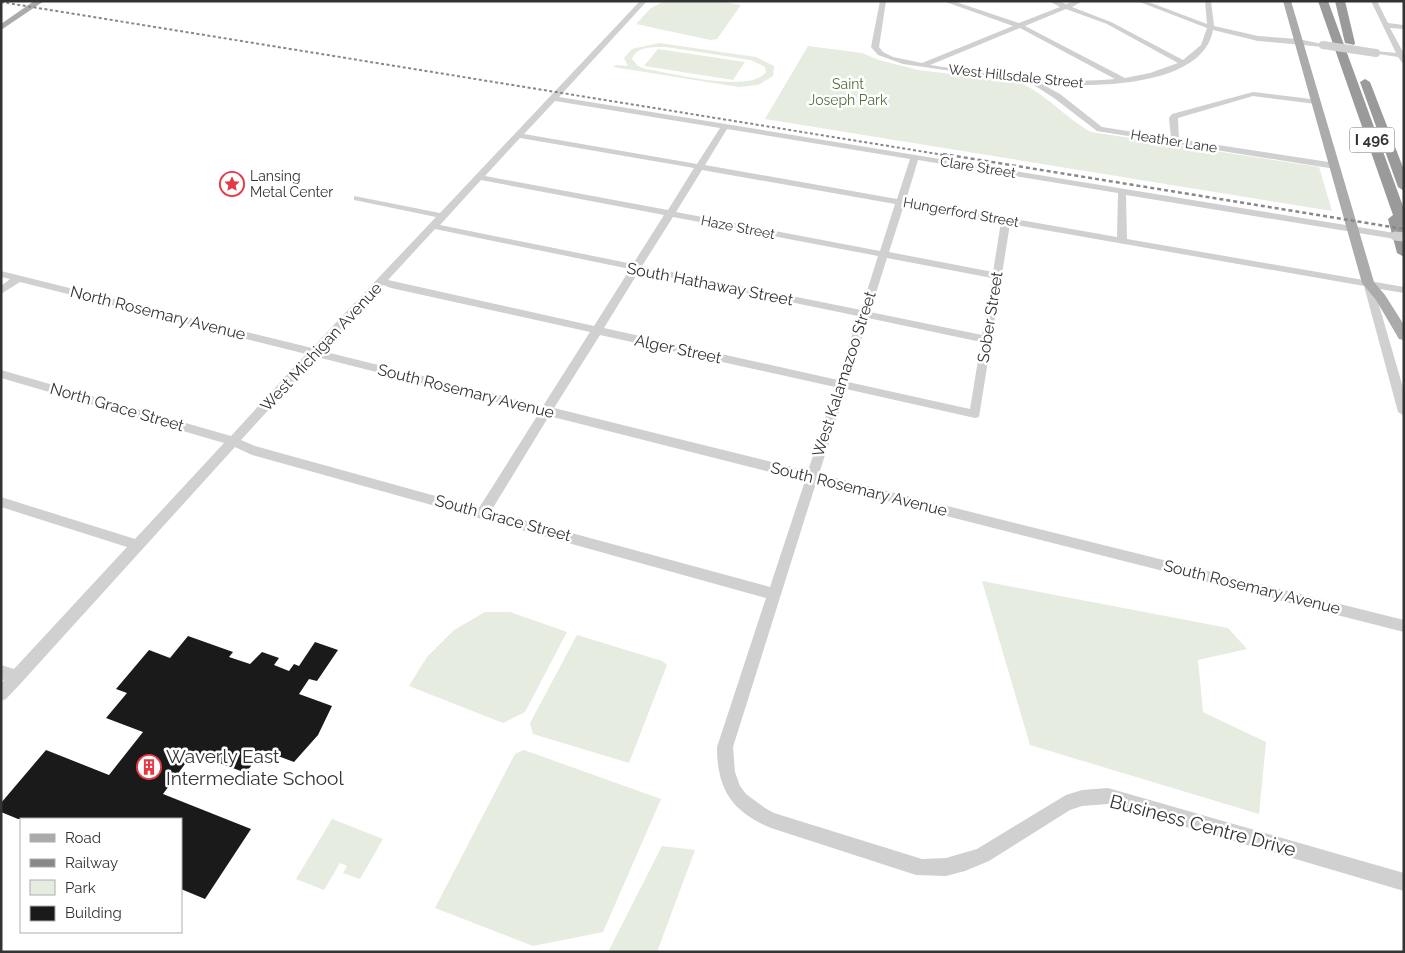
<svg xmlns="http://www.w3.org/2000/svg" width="1405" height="953" font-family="Raleway,sans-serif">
<rect width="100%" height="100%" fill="#fff"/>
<path fill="#e6ecdf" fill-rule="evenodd" d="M665,1H719L741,5L717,39L710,40L636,24L651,8Z
M659,43L756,57L774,66L773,76L758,85L739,87L613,67L616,65L628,66L624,58L632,49ZM666,47L751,60L765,67L766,72C750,94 672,73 646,69L638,66L632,59C636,46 654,47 666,47Z
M808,46L862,53L879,60L918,70L1018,82C1047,94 1065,118 1091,132L1319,167L1332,211L765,119Z
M658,49L745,62L733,80L644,66Z
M982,581L1228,628L1247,649L1198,660L1203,712L1266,742L1259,814L1030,745Z
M485,612H510L567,632L525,712L503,723L409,686L427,657L454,630Z
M577,635L662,661L667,665L629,763L533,734L530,723Z
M524,750L661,799L603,932L533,946L435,908L515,754Z
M332,819L383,839L360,879L343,873L347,866L340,863L324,890L296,879Z
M662,846L695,850L657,952H608Z"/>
<path fill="#1a1a1a" d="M188,636L233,652L229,657L250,664L262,652L279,658L274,665L289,671L294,664L299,666L315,642L338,650L317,681L309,679L299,694L332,706L318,735L294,762L262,750L246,773L193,753L163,794L251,829L205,899L181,889V819H18L1,812V803L46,750L109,775L143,732L106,718L127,693L116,689L149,650L170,658Z"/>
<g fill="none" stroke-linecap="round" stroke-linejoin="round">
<path fill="#d0d0d0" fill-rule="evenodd" d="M640,1H647L559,97L1395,233L1400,236L1395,239L1126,195L1127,239L1404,287V293L1374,288L1404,391V416L1398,412L1364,286L1010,224L979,417L975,418L846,389L819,474L1404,620V632L816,483L733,747L735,772L740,786L746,794L765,808L774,813L922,859L946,858L977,849L1066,795L1082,790L1108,788L1404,873V891L1108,804L1082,806L1070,810L989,861L965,871L946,876L916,875L771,828C732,812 717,789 717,747L766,598L252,455L235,447L22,682L6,699L1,701V683L4,680L1,679V665L14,669L127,547L1,507V497L135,539L224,443L1,378V370L231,436L306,354L20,282L1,294V286L10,279L1,277V271L312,348L436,217L354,200V196L440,213ZM555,101L720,128L697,164L524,134ZM727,129L910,159L897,199L705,165ZM520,138L694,168L668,210L485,176ZM918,160L1118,193L1117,237L906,200ZM702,170L895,204L880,251L676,212ZM481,180L664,215L633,264L440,225ZM904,205L1001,222L993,272L889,252ZM673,217L878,256L861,310L642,266ZM435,229L630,269L594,326L388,280ZM887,258L992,278L982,335L870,312ZM639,271L858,316L838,380L604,328ZM383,285L391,288L590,332L543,406L322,351ZM868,318L981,342L970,409L848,382ZM600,335L835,387L808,471L554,408ZM317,357L539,413L479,508L255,446L241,440ZM549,416L805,481L770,587L491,511Z
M880,1H886L879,47L883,52L893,57L922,63L1013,26L943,1H953L1019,23L1060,7L1049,1H1059L1066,4L1074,1H1083L1072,7L1111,22L1183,60L1201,45L1207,28L1137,1H1146L1207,24L1205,1H1211L1214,26L1258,36L1298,39L1327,45L1323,47L1258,41L1213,30C1203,89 1085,88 1040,83L1060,94L1102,127L1171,138L1169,118L1172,114L1253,92L1319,100V104H1316L1253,96L1178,118L1179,139L1335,163L1339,166L1335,169L1097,131L1054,98L1029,82L903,64L878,55L871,47ZM1066,9L1107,24L1178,63L1150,73L1125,78L1025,26ZM1020,28L1115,79C1054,85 990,74 930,65Z
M1371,1H1377L1388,23L1404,25V29L1390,28L1404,54V65L1398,57L1372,53L1376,51L1396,53Z"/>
<path fill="#ababab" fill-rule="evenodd" d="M34,1H44L1,30V24Z
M1283,1H1291L1374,282L1385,295L1404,325V340L1399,339L1376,300L1362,283Z"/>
<path fill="#9a9a9a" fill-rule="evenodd" d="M1318,1H1328L1404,209V257L1397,253L1388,219L1393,215Z
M1335,1H1345L1355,43L1354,45L1345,43Z
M1365,79L1370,82L1404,170V191L1398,187L1360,82Z"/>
<path stroke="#888" stroke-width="2" stroke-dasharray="3 2.5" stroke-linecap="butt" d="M1,2L950,156"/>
<path stroke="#888" stroke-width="2.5" stroke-dasharray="4 3" stroke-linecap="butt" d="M943,154L1404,229"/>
<path stroke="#d0d0d0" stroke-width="8" d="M1323,45L1376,53"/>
<path stroke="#d0d0d0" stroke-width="9" d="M1395,236L1404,237"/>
</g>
<defs>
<symbol id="sight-ring" viewBox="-11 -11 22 22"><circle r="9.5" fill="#fff" stroke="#e63946" stroke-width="1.5"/><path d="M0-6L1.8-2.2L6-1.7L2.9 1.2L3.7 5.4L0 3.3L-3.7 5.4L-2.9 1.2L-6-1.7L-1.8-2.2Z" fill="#e63946"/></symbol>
<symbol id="building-ring" viewBox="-11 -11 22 22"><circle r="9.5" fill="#fff" stroke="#e63946" stroke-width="1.5"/><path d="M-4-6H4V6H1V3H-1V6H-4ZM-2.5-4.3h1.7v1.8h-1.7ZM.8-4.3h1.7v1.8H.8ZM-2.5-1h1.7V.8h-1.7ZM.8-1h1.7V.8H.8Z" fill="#e63946"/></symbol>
</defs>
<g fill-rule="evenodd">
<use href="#sight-ring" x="218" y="170" width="28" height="28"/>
<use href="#building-ring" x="135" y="753" width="28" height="28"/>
</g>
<g text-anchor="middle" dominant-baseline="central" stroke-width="5" stroke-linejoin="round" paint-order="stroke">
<g font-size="14" fill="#333" stroke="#fff">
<text transform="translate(1016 76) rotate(6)">West Hillsdale Street</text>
<text transform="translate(1174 141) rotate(9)">Heather Lane</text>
<text transform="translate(978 167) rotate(9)">Clare Street</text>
<text transform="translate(961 212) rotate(10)">Hungerford Street</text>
<text transform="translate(738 227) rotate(11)">Haze Street</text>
</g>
<g font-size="14" fill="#56703f" stroke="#fff">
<text x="848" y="84">Saint<tspan x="848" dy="16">Joseph Park</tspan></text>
</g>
<g font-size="14" fill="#333" stroke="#fff" text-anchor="start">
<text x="250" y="176">Lansing<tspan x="250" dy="16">Metal Center</tspan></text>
</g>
<rect fill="#fff" stroke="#707070" stroke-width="1" x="1349.5" y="127.5" width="45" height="25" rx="4"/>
<g font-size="15" font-weight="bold" fill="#333">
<text x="1372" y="140">I 496</text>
</g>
<g font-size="16" fill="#333" stroke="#fff">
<text transform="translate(710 284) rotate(11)">South Hathaway Street</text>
<text transform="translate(158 313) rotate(14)">North Rosemary Avenue</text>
<text transform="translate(990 317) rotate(-81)">Sober Street</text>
<text transform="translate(321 347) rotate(-47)">West Michigan Avenue</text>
<text transform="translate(678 349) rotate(12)">Alger Street</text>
<text transform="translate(844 374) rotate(-72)">West Kalamazoo Street</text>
<text transform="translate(466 391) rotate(14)">South Rosemary Avenue</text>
<text transform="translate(117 407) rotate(16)">North Grace Street</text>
<text transform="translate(859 489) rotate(14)">South Rosemary Avenue</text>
<text transform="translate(503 518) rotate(15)">South Grace Street</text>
<text transform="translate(1252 587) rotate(14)">South Rosemary Avenue</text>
</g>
<g font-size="19" fill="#333" stroke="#fff" text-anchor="start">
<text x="166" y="756">Waverly East<tspan x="166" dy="22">Intermediate School</tspan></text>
</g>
<g font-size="19" fill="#333" stroke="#fff">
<text transform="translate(1203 825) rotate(15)">Business Centre Drive</text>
</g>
</g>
<rect width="1405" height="953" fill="none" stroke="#333333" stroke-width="5"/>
<rect x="20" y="818" width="162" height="115" fill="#ffffff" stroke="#adadad"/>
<rect x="30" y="834" width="25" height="8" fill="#ababab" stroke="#adadad"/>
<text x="65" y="843" font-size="15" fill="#333333">Road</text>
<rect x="30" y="859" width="25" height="8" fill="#888888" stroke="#adadad"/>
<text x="65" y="868" font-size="15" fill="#333333">Railway</text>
<rect x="30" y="880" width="25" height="15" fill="#e6ecdf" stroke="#adadad"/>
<text x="65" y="893" font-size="15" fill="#333333">Park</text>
<rect x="30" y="906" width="25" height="15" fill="#1a1a1a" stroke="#adadad"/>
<text x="65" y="918" font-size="15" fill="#333333">Building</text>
</svg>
